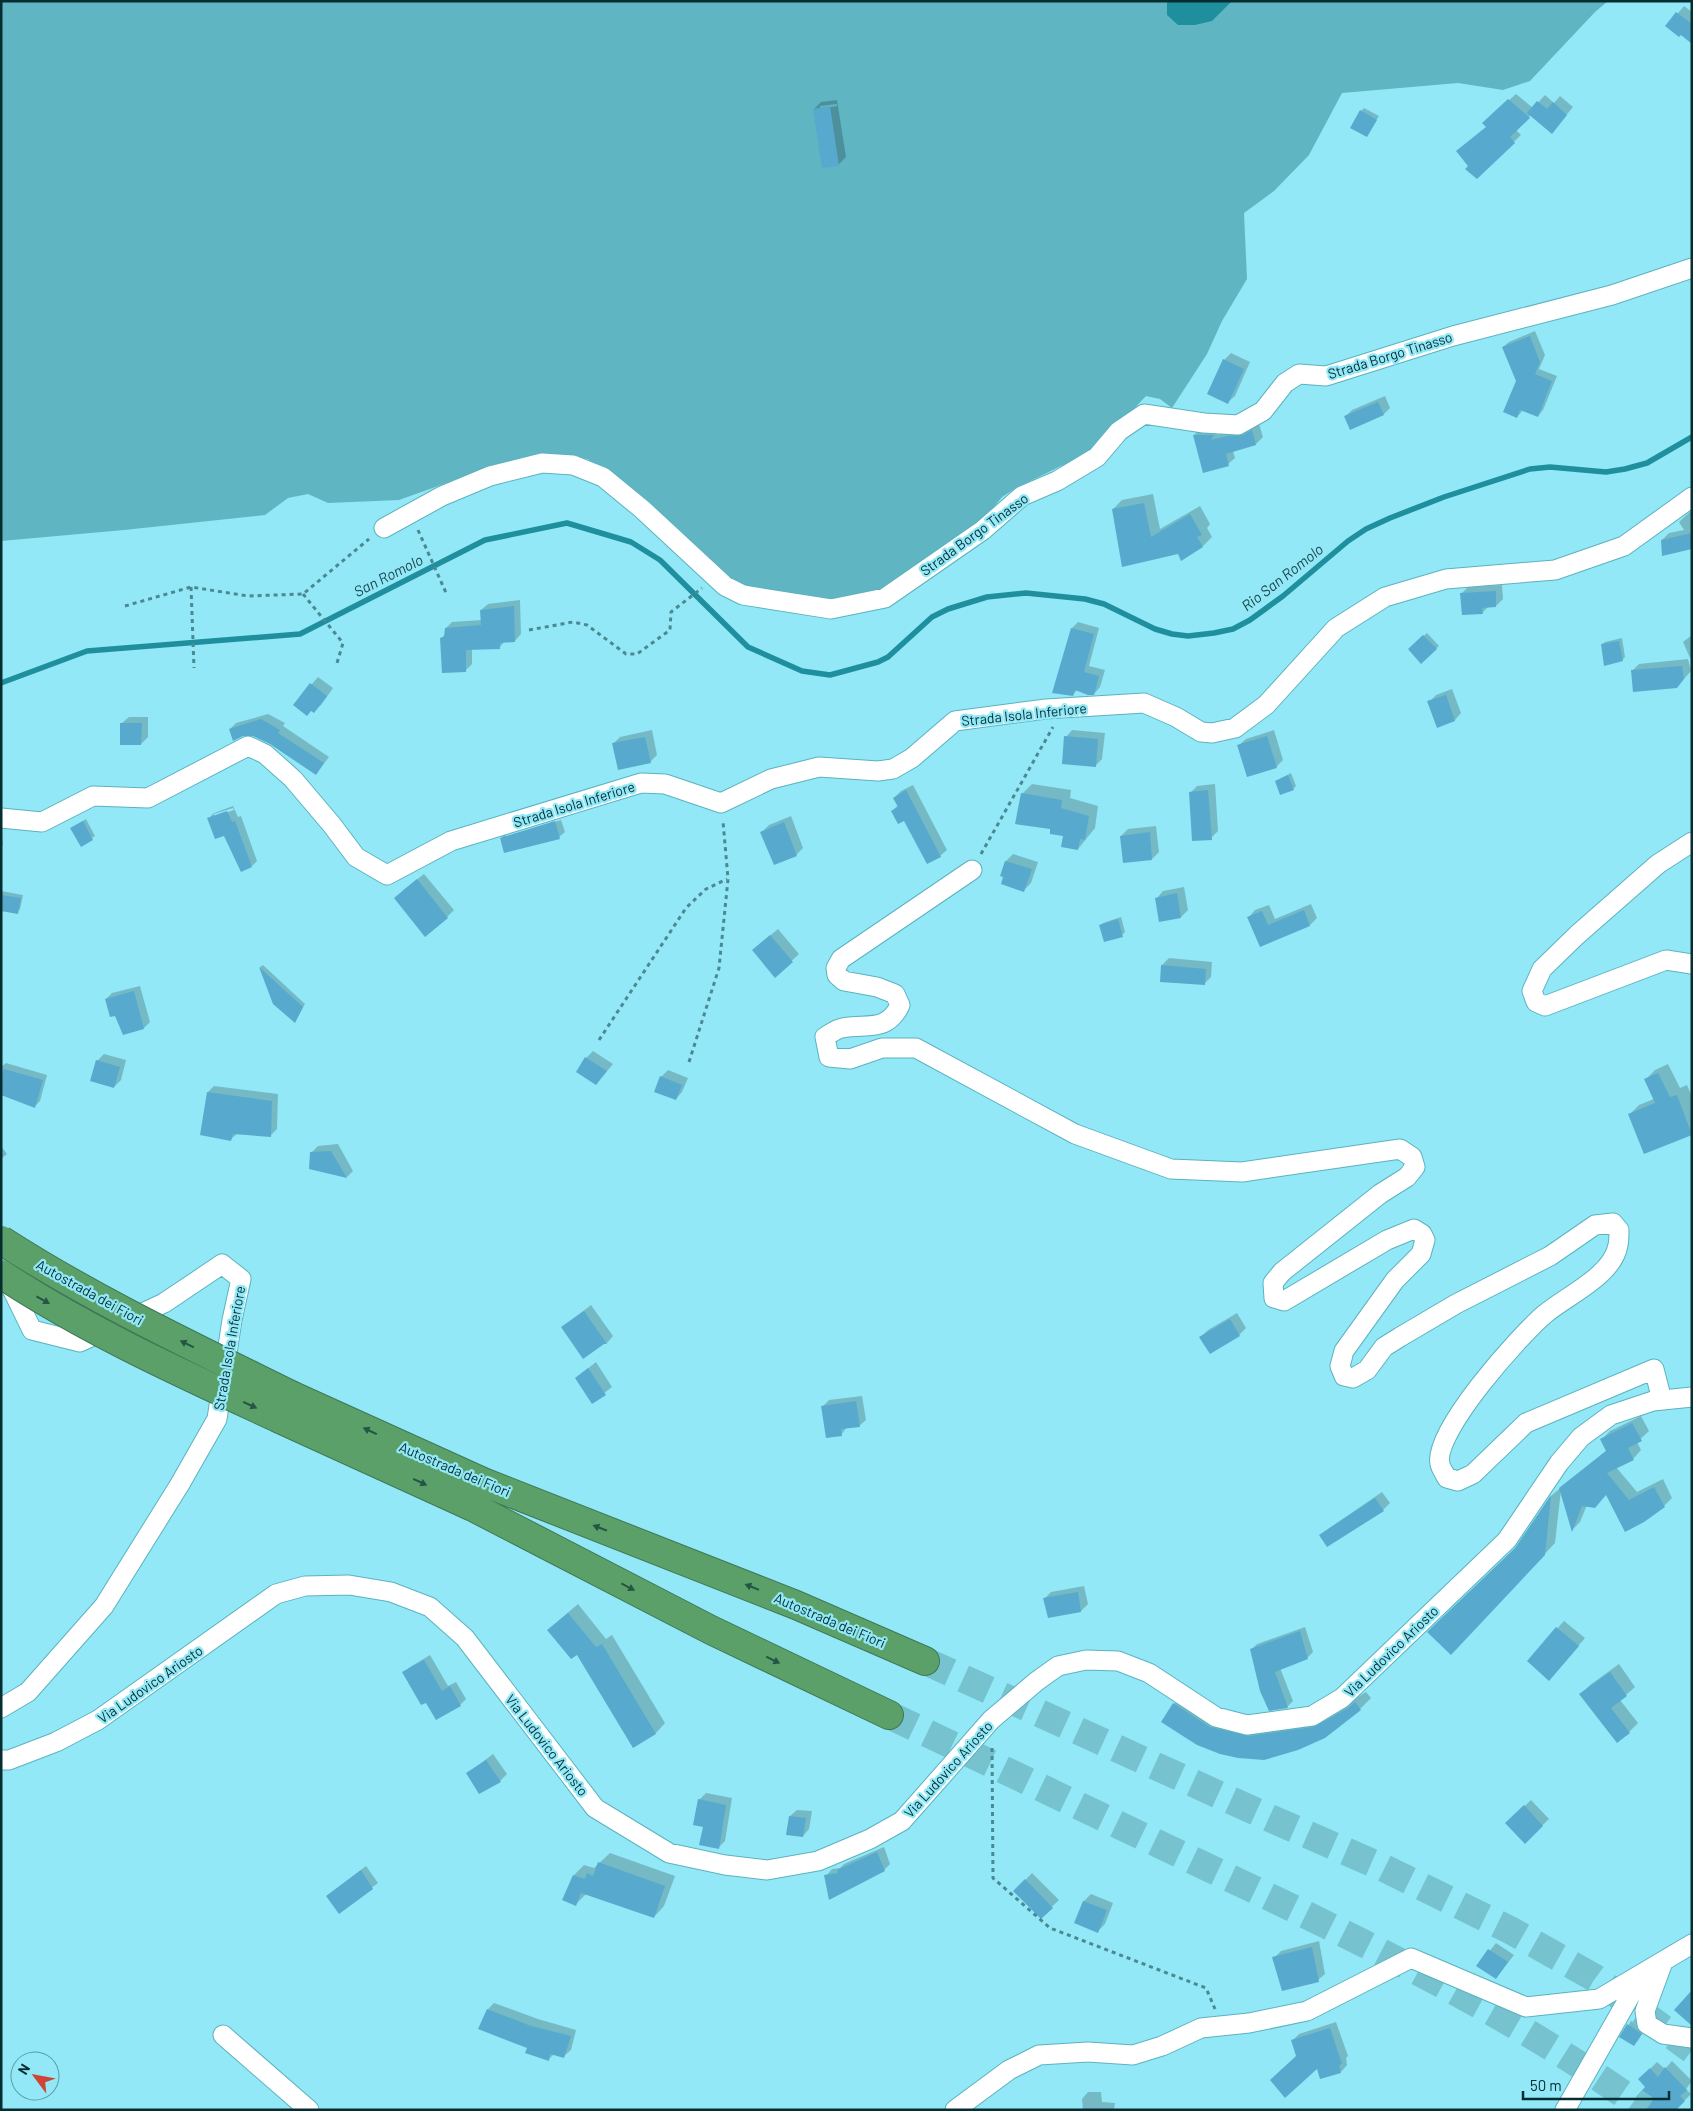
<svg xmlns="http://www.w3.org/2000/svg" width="1693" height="2111" font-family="Barlow,sans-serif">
<rect width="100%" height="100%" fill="#92e8f6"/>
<path fill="#60b5c2" d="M1,1H1608L1595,12L1530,81L1503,90L1458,83L1342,93L1309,155L1274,191L1244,213L1247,279L1222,321L1207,354L1172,408L1160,399L1146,396L1085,460L1061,466L1016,488L1002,497L986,517L886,589L844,601L790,603L727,581L606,476L588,459L565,457L494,466L399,500L328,503L308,494L288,498L265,515L124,530L1,541Z"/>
<path fill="#1f8f9e" d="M1167,1H1232L1212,21L1195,25H1178L1167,15Z"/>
<path fill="#0003" fill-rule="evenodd" d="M1684,6L1692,12V42L1667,26Z
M1516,94L1533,108L1545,95L1554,103L1560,96L1573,107L1558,125L1531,115L1516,130L1521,135L1477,178L1490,117Z
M837,100L846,157L839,164L823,166L814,109L821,102ZM837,104V106L820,109V106Z
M1364,108L1379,116L1367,135L1361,111Z
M1535,331L1545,355L1539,369L1557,376L1543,410L1538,416L1523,410L1517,417V381L1503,347L1509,342Z
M1231,353L1250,362L1235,396L1228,402L1224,360Z
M1385,396L1390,408L1384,414L1345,417L1352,410Z
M1259,424L1263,437L1256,444L1233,451L1235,458L1228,464L1204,471L1194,435L1201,428H1219L1217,435L1235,429H1251Z
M1153,494L1160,529L1200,506L1210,524L1207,528L1212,537L1203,546L1182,559L1178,552L1123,565L1113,509L1122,500Z
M1692,510V548L1662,540L1669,533L1684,530L1679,522Z
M1502,585L1503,599L1496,606L1488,607L1482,613L1461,594L1468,587Z
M520,600L521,634L515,641H505L499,648L472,649V664L466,670L441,638L446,634V628L452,622L482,620L481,610L488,604Z
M1078,622L1099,628L1089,666L1105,670L1100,687L1094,694L1077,690L1073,695L1072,628Z
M1427,633L1439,646L1421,662L1409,650Z
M1692,635V657L1690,658L1683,642Z
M1622,638L1625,657L1622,660L1602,645L1605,642Z
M1688,659L1691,671L1684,679L1632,671L1639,664Z
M318,677L333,688L321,705L314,711L295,704Z
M1452,689L1461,713L1455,720L1429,702L1436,695Z
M268,714L285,723L283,726L329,757L316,774L271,743L253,735L230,729L236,723Z
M129,717H148V737L141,744L122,723Z
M652,730L657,755L650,762L613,744L620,737Z
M1072,730L1105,733L1102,759L1095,766L1066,737Z
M1274,730L1283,760L1276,767L1239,745L1246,739Z
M1291,773L1296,786L1293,789L1276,781Z
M1032,784L1071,790L1070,798L1098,806L1095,828L1078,849L1064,835L1052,828L1022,794Z
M1215,784L1218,831L1211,838L1190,793L1197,786Z
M913,785L947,850L940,856L905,819L892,811L898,805L894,798L901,791Z
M233,806L238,817L241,816L257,861L252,866L209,818L214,813ZM233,808L234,810L214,817V814Z
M791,816L803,848L796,855L762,832L769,825Z
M560,817L565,832L559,837L501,838L506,833ZM560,818L561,820L506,837V835Z
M86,819L95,836L81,845L71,828Z
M1156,826L1159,852L1152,859L1121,836L1128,829Z
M1,829L3,845L1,846Z
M1013,854L1038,862L1031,883L1024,890L1002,875L1006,861Z
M424,874L454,910L447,917L402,891Z
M1184,887L1188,910L1181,917L1157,898L1163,891Z
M1,891L23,895L20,909L17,912L1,909Z
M1311,904L1317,918L1310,925L1260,946L1249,917L1255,910L1269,905L1275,919Z
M1121,917L1125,932L1122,935L1100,926L1103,923Z
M778,929L799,954L775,976L760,944Z
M1169,958L1212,962L1211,977L1204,984L1162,965Z
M263,965L305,1004L297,1018L274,1003L260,967Z
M140,986L150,1022L144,1028L124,1034L116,1014L106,999L112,993Z
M593,1051L613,1064L602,1077L586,1058Z
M104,1054L126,1060L121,1080L114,1087L97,1061Z
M6,1063L47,1075L40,1101L35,1106L1,1093V1067Z
M1668,1064L1680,1088L1687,1085L1692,1097V1133L1644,1153L1629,1115L1639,1105L1654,1099L1645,1080L1655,1070Z
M668,1070L688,1078L682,1092L676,1099L661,1077Z
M214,1086L278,1094L277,1129L271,1135L238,1133L231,1139L208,1092Z
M338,1144L353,1171L347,1177L311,1168V1153L318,1146Z
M1,1146L7,1154L1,1159Z
M591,1305L613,1336L607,1343L562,1327Z
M1237,1313L1246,1328L1239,1335L1201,1337L1208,1330Z
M596,1362L612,1387L593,1402L576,1378Z
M862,1396L866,1420L859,1426L847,1427L841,1435L823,1406L829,1400Z
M1641,1416L1649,1431L1637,1442L1641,1450L1633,1459L1616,1467L1637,1492L1663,1479L1672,1498L1664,1506L1626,1530L1607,1494L1587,1505L1580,1522L1572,1530L1561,1490L1555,1543L1462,1642L1517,1547L1552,1495L1607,1450L1601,1440L1610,1431Z
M1382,1492L1390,1503L1383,1510L1321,1535L1328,1529Z
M1084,1586L1088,1604L1081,1611L1049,1617L1044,1599L1051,1592Z
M578,1604L606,1639L612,1635L665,1723L656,1733L633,1746L558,1621Z
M1564,1621L1585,1638L1556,1672L1528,1661Z
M1305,1627L1313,1652L1307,1658L1280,1668L1293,1701L1287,1707L1251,1650L1257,1644Z
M430,1655L448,1686L456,1682L466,1699L460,1705L436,1718L426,1701L404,1672L410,1667Z
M1619,1664L1635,1687L1620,1700L1638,1723L1629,1732L1581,1694L1590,1685Z
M1366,1692L1371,1698L1360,1709L1324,1737L1297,1749L1162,1721L1174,1704L1185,1693L1259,1726L1326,1717Z
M493,1754L507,1774L500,1781L468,1773Z
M706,1793L732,1798L725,1841L718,1848L705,1826L699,1800Z
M1531,1800L1549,1819L1525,1842L1507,1823Z
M797,1810L812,1811L809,1829L803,1836L790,1816Z
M884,1847L890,1864L884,1870L826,1876L832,1869L840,1868L844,1864Z
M610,1853L675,1876L664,1906L654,1917L587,1893L576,1904L574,1875L584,1865L594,1868Z
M366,1866L378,1883L339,1912L327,1896Z
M1032,1873L1059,1900L1041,1917L1015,1891Z
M1091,1894L1113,1903L1105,1924L1098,1931L1076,1922L1084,1901Z
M1319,1941L1325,1974L1318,1980L1274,1958L1281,1951Z
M1496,1943L1514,1955L1496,1978L1478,1966Z
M494,2003L538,2019L576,2030L571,2050L564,2056L554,2054L548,2060L528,2048L488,2009Z
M1631,2021L1644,2030L1637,2042L1621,2037Z
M1336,2022L1348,2056L1346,2058L1347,2065L1341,2072L1317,2067L1297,2056L1292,2041L1299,2034Z
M1672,2061L1692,2081L1686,2089L1691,2094L1675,2110L1640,2079L1657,2062L1665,2069Z
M1088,2092H1101L1102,2102L1115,2103L1114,2110H1083L1082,2099Z"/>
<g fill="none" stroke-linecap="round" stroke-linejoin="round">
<path stroke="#1f8f9e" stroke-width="5.5" d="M1,683L87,651L300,634L485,540L567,523L631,542L660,560L748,647L802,671L830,675L878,662L888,657L932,617L948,609L987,597L1026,593L1085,599L1104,604L1155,629L1172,634L1188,636L1214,633L1233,629L1250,620L1283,596L1348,541L1366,529L1390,518L1444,497L1530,469L1550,467L1606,472L1625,469L1647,463L1692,437"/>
</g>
<path fill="#57aacd" d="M1676,12L1692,24V44L1681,35L1679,37L1665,26Z
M1508,99L1530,118L1510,137L1515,143L1477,179L1465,169L1468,166L1456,151L1486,127L1482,123Z
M1537,101L1547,109L1553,102L1567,115L1552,134L1527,113Z
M830,106L839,166L822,168L813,109Z
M1360,110L1377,120L1367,137L1350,128Z
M1530,336L1540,362L1535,374L1552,381L1538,417L1520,410L1517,418L1503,412L1516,381L1502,347Z
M1223,359L1244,369L1228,404L1207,394Z
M1378,402L1384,415L1350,430L1344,416Z
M1252,430L1256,445L1226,454L1229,466L1203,473L1193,435H1214L1211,440L1227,436L1243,435Z
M1144,503L1151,537L1190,514L1202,535L1197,537L1203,547L1181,561L1178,554L1122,567L1112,509Z
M1692,533V549L1662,556L1661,540Z
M1496,591V607L1482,608L1483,614L1462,615L1460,593Z
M514,606L515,642L500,643V649L466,650V672L442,673L440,638L444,637L445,628L481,625L480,610Z
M1071,628L1094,634L1084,672L1099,676L1094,695H1088L1075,690L1073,696L1052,693Z
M1423,635L1437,649L1421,664L1408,649Z
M1619,641L1623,661L1604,666L1601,644Z
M1682,666L1684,679L1677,688L1633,692L1631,670Z
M310,683L327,696L314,713L311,711L307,716L293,705Z
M1446,695L1455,721L1437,728L1427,701Z
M261,719L280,730L278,733L324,763L316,775L270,744L253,736H243L233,741L229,729Z
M120,723H142L141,745H120Z
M1064,736L1098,739L1096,767L1062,764Z
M1267,736L1277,768L1247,777L1237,745Z
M645,737L651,763L618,770L612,743Z
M1288,775L1294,790L1280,795L1275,781Z
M906,790L941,857L927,864L904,821L898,824L891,811L898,807L893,798Z
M1208,790L1212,840L1192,841L1189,792Z
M1021,793L1062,800L1061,808L1089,816L1085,840L1080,839L1078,850L1061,847L1063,836L1050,834V829L1015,824Z
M227,811L232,822L235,821L252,867L241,872L224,836L215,839L207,818Z
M83,821L93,840L81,847L70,828Z
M555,821L560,839L504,853L500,838Z
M784,822L797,856L774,865L760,832Z
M1150,832L1152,860L1123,863L1120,836Z
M1005,861L1032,869L1024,892L1001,884L1003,877L1000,876Z
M417,879L448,918L425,937L394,898Z
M1177,893L1181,918L1159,922L1155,898Z
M1,895L21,898L18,914L1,911Z
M1304,910L1310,926L1260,947L1247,917L1262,911L1268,925Z
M1118,919L1123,937L1104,942L1099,925Z
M770,935L793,962L775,978L752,950Z
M1161,965L1206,969L1205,985L1160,982Z
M259,967L303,1007L295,1023L273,1004Z
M134,991L144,1029L123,1035L115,1016L110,1017L105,999Z
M585,1057L607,1071L596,1085L576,1072Z
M96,1060L120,1067L114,1088L90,1081Z
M4,1069L43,1080L35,1108L1,1095V1078Z
M1658,1073L1670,1097L1677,1095L1692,1135L1644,1154L1628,1114L1655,1103L1644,1079Z
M660,1076L682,1085L676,1100L654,1092Z
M207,1092L272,1101L271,1137L233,1134L231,1141L200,1135Z
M331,1151L347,1178L309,1169L310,1152Z
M584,1311L607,1344H604L583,1359L561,1327Z
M1230,1319L1240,1336L1210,1354L1199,1337Z
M588,1368L606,1395L592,1404L575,1378Z
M856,1401L860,1427L841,1429L842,1436L826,1438L821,1406Z
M1632,1423L1642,1441L1628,1448L1634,1460L1607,1473L1629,1500L1654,1487L1665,1507L1644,1522L1625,1532L1606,1495L1595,1508L1582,1506L1572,1532L1559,1488L1606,1451L1600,1439Z
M1551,1495L1545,1555L1451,1655L1427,1632L1515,1548Z
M1375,1498L1384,1511L1327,1547L1319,1535Z
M1078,1592L1081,1612L1048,1618L1043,1598Z
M568,1613L596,1647L602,1644L656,1734L633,1748L577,1655L571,1659L547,1630Z
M1556,1627L1579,1646L1549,1681L1527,1661Z
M1300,1631L1308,1659L1275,1672L1288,1708L1269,1711L1260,1691L1250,1649Z
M424,1660L442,1691L450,1686L461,1706L436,1720L426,1703L421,1705L402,1672Z
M1610,1672L1627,1696L1611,1708L1630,1733L1617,1743L1579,1694Z
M1355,1702L1361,1710L1325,1738L1298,1750L1264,1760L1238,1758L1220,1754L1197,1745L1161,1722L1173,1703L1210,1727L1249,1736L1314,1727L1348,1708Z
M486,1760L501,1782L479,1794L466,1773Z
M698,1799L726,1805L719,1849L699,1845L703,1827L693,1825Z
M1524,1805L1543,1826L1525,1844L1505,1823Z
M789,1816L806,1818L803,1837L786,1835Z
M877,1852L885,1871L829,1900L824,1875L838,1873L837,1870Z
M598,1862L665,1886L654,1918L581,1893L576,1906L562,1900L573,1875L585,1879L587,1873L593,1876Z
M361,1870L373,1889L339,1914L326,1896Z
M1025,1879L1053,1908L1041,1919L1013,1891Z
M1083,1901L1107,1910L1098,1933L1074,1923Z
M1312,1947L1319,1982L1282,1991L1272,1957Z
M1488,1949L1508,1962L1496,1979L1476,1966Z
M1692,1990V2026L1674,2010Z
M487,2009L531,2026L571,2036L564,2058L550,2054L549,2061L525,2053L527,2048L478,2029Z
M1627,2024L1642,2034L1634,2046L1619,2037Z
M1330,2028L1342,2064L1339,2065L1341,2073L1320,2079L1317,2069L1285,2098L1270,2080L1296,2056L1291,2040Z
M1665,2067L1687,2090L1680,2096L1685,2101L1676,2110H1648L1636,2097L1645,2087L1638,2079L1650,2068L1658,2077Z"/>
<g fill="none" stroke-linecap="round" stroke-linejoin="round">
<path stroke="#76c3cf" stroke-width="28" stroke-dasharray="28 14" stroke-linecap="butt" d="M925,1661L1272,1819L1384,1868L1510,1930L1595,1978L1692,2050
M889,1715C1003,1769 1116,1824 1230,1878C1374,1947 1516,2017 1646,2110"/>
<defs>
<path id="minor" d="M384,528L442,496L490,476L542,463L573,465L603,477L642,509L725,586L743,595L831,609L885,598L983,530L1022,496L1057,481L1097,457L1119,431L1144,414L1204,423L1238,425L1263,411L1285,383L1299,374L1326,376L1453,336L1612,295L1692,268
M1,818L42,822L93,796L148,798L248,746L265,754L293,779L332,825L356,857L387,875L451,841L641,783L665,784L721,803L771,779L819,767L878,771L893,769L912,758L955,721L1046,709L1144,703L1176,717L1201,732L1212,733L1235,728L1266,705L1336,628L1385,597L1446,579L1555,570L1624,546L1692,497
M1692,842L1658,864L1577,935L1542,969L1532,991L1536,1002L1545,1006L1666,960L1692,964
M972,870L841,959L836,968L837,975L844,981L877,987L895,994L900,1005C887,1033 866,1023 842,1028C836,1029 830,1034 825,1037L829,1057L850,1059L882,1048H916L1075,1134L1171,1169L1242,1172L1400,1149L1412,1157L1415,1167L1407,1177L1380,1194L1282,1272L1273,1283L1274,1298L1284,1301L1387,1240L1414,1229L1422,1234L1425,1240L1421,1254L1395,1280L1344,1351L1340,1366L1344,1376L1353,1378L1367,1370L1384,1347L1400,1337L1456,1304L1550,1256L1595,1225L1613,1223L1619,1230C1619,1235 1619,1240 1618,1245C1613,1276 1566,1296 1545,1314C1520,1335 1432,1433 1440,1464C1441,1469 1445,1474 1447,1478L1458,1481L1473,1474L1526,1423L1654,1369L1662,1400
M1,1708L28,1692L104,1606L180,1484L217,1419L232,1320L241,1279L222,1264L164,1303L80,1342L32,1330L7,1279
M1,1760H9L56,1742L98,1720L276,1594L305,1586L349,1585L391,1592L430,1607L465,1638L595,1808L669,1853L725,1865L767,1870L818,1861L870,1839L902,1821L991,1720L1037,1681L1058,1666L1086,1660L1118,1661L1149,1673L1216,1717L1247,1725L1312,1716L1342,1698L1507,1540L1559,1463L1581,1437L1611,1415L1653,1401L1692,1397
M1663,1962L1645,2011L1647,2024L1663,2034L1692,2038
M223,2035L309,2110
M955,2110L1009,2070L1039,2055L1088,2052L1133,2055L1162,2046L1201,2028L1249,2023L1307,2011L1411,1958L1526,2007L1599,1999L1692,1944
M1565,2110L1642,1975"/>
<path id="highway" d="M293,1396L483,1482L796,1605L925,1661
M280,1419L473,1507L711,1630L889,1715"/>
</defs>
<use href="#minor" stroke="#5cb2bf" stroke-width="21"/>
<use href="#highway" stroke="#3e7856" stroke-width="30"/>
<path stroke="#4b8992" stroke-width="3" stroke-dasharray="4 4" stroke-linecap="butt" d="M418,530L447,595
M191,587L194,668
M303,594L343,643L337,663
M125,606L191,587L248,596L303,594L369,539
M529,630L573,622L587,625L626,654H637L670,630L671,612L702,588
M981,854L1053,727
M599,1040L686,908L706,889L727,879
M689,1062L719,968L728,879L723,821
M992,1748L993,1878L1050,1928L1206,1988L1215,2009"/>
<use href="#minor" stroke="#fff" stroke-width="19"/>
<use href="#highway" stroke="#5ca069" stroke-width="28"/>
<defs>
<path id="highway-bridge" d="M1,1240C94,1300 194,1347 293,1396
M1,1274C89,1332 185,1375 280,1419"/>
</defs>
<use href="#highway-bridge" stroke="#3e7856" stroke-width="30" stroke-linecap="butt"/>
<use href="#highway-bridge" stroke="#5ca069" stroke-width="28"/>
</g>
<defs><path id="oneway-solid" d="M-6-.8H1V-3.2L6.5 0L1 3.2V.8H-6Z" transform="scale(1.25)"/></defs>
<g fill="#245545">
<use href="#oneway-solid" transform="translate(43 1300) rotate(29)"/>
<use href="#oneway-solid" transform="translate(187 1344) rotate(-154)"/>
<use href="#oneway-solid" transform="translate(250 1405) rotate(25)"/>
<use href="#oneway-solid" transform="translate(370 1431) rotate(-155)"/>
<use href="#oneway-solid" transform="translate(420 1482) rotate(25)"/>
<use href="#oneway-solid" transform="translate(600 1528) rotate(-159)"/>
<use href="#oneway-solid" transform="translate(628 1587) rotate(28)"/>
<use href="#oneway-solid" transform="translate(752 1587) rotate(-158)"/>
<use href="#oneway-solid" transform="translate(773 1660) rotate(26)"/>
</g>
<g text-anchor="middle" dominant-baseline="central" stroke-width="4.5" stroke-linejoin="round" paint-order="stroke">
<g font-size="14" fill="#062d32" stroke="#92e8f6">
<text transform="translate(1390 355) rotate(-17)">Strada Borgo Tinasso</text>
<text transform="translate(974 534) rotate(-36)">Strada Borgo Tinasso</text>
<text transform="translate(1024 714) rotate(-6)">Strada Isola Inferiore</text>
<text transform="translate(574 804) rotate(-17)">Strada Isola Inferiore</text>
<text transform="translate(90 1292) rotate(29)">Autostrada dei Fiori</text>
<text transform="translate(229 1348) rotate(-80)">Strada Isola Inferiore</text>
<text transform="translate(455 1469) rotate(23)">Autostrada dei Fiori</text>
<text transform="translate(830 1620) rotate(23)">Autostrada dei Fiori</text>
<text transform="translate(1391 1651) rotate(-44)">Via Ludovico Ariosto</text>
<text transform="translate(150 1684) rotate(-35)">Via Ludovico Ariosto</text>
<text transform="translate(547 1745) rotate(52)">Via Ludovico Ariosto</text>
<text transform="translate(948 1769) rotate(-48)">Via Ludovico Ariosto</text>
</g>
<g font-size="15" font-style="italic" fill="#19464d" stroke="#92e8f6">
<text transform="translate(388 575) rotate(-27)">San Romolo</text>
<text transform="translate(1282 577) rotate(-38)">Rio San Romolo</text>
</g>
</g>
<rect width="1693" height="2111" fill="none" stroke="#062d32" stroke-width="5"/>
<g transform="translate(35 2076) rotate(302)"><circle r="24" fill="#92e8f6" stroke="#5a9da8"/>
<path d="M0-4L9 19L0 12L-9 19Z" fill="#d04337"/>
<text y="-8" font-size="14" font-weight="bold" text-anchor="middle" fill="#062d32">N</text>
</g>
<path d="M1523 2091v8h146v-8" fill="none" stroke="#062d32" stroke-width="2.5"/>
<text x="1530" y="2091" font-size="15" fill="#062d32" stroke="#92e8f6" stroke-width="4" paint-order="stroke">50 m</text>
</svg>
